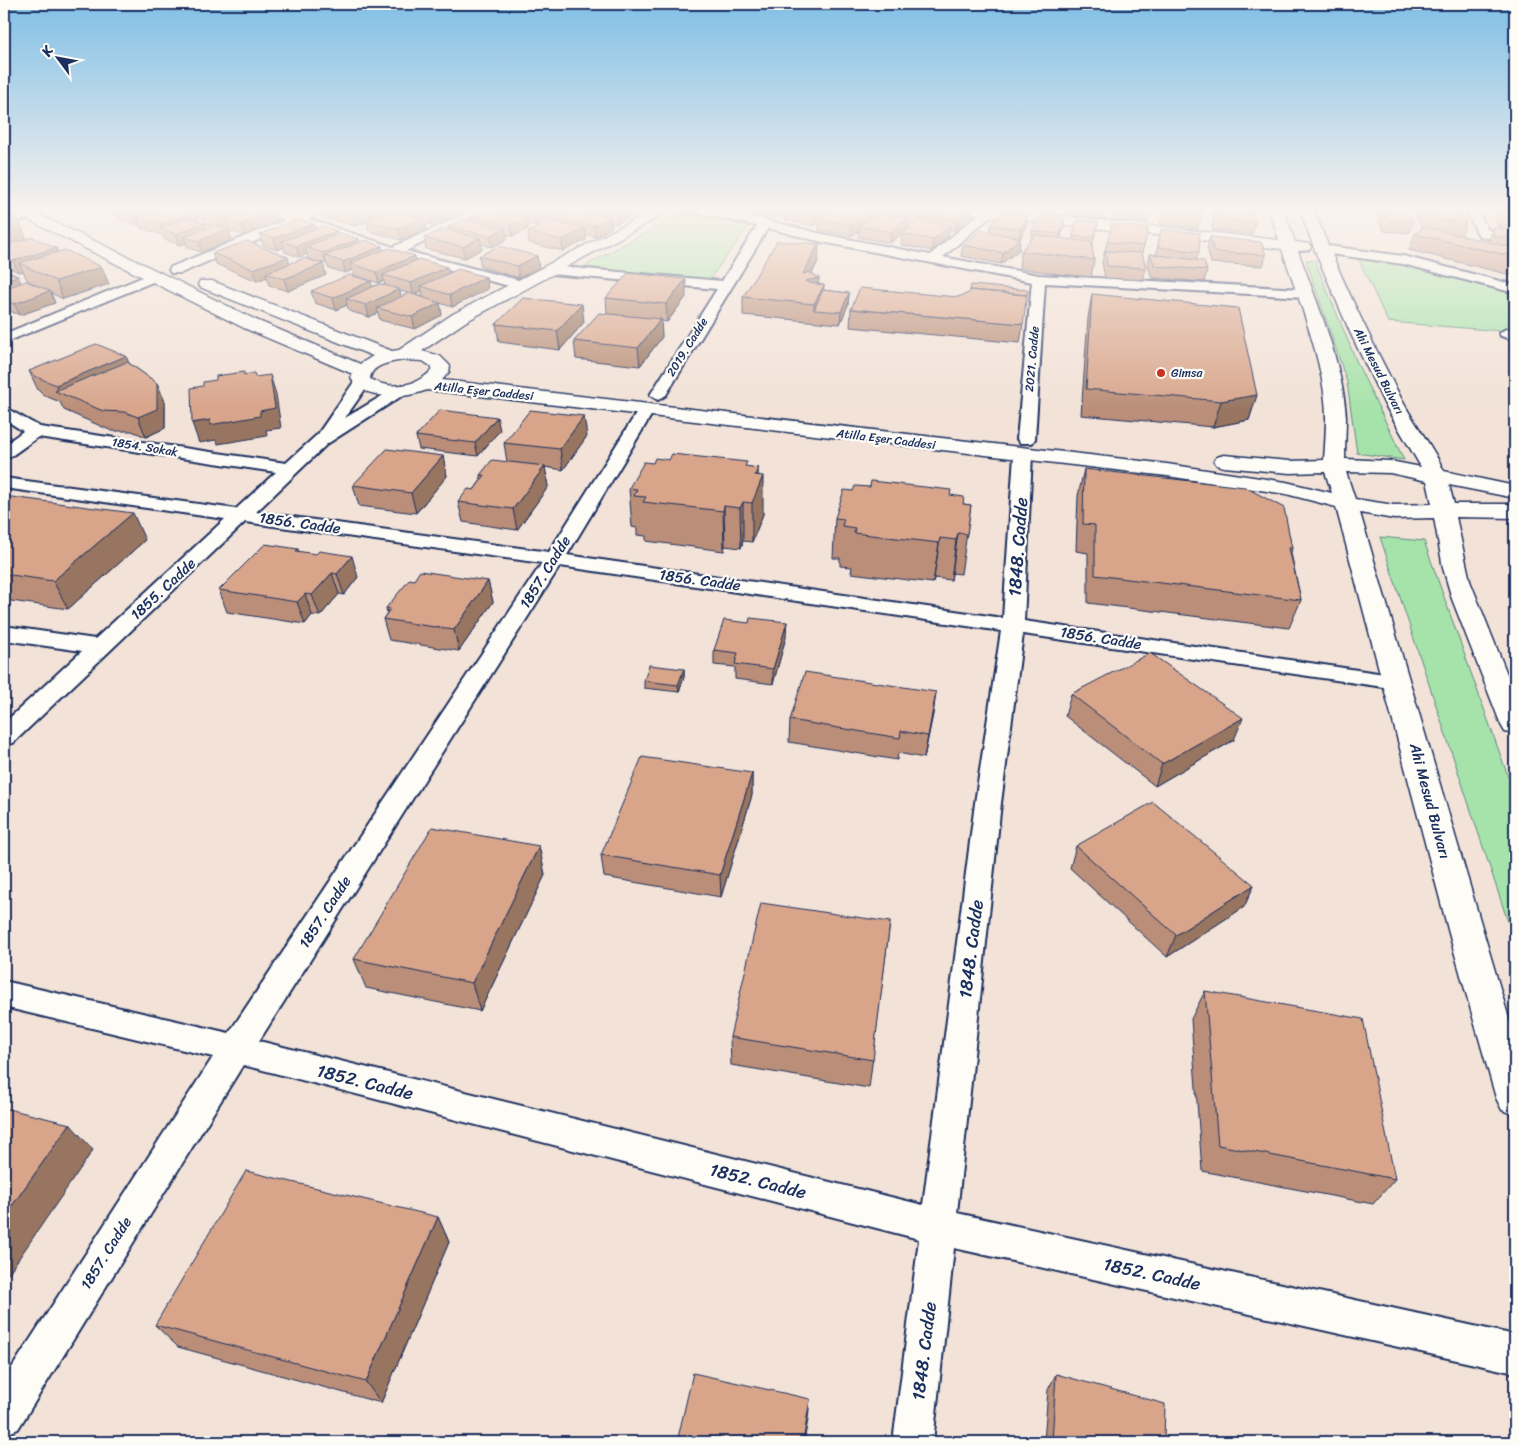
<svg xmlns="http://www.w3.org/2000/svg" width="1519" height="1446" font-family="Sriracha,sans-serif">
<rect width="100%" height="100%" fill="#f2e2d7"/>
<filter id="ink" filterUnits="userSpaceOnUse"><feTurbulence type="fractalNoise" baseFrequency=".02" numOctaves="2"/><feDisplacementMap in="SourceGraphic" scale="10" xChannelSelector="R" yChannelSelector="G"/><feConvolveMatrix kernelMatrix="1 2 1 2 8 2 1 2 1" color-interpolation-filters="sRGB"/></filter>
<g filter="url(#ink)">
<path fill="#a6e3aa" stroke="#608984" d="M681,213H691L749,226L709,280L583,267Z
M1357,256L1386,259L1515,293V332L1388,322Z
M1306,260L1315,261L1358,365L1404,460L1357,453L1347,382Z
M1380,537L1424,541L1515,796V943Z"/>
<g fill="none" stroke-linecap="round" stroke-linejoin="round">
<defs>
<path id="street" d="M33,208H50L4,228V220Z
M248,208H269L296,215L313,208H330L309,219L393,247L478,208H494L406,251L526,282L528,285L521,289L389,255L298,223L181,273H171L169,270L171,267L285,220Z
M679,208L722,209L822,234L930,255L984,209L988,208L994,212L992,215L943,257L1039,275L1304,289L1311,293L1304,297L1045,283L1035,439L1032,443H1020L1017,439L1032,282L822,242L768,228L666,395L658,400L650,395L717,289L551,274L544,270L551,266L722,281L757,226C746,223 682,211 679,208Z
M1464,208H1476L1488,230L1515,237V245L1479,236Z
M1321,245L1403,256L1515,285V293L1403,264L1316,252L1315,249Z
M155,272L160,273L162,276L160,279L4,343V334Z
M1506,329L1515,331V340L1501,336L1499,333Z
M362,377L370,382L345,418L397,387L403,385L411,390L327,444L256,512L549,552L639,409L641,405H653L655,409L567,555L1003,618L1014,455L1017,451H1029L1032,455L1024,621L1405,677L1408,682L1405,687L1397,689L1023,634L1001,803L957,1213L1515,1335V1373L954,1248L933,1442H893L919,1239L243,1065L18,1429L4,1435V1380L213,1057L4,1007V981L229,1033L542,563L245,522L13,743L4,745V723L82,651L4,640V626L95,639L225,519L4,488V478L236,509L276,472L38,437L10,457L4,458V445L23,431L4,419V407L40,427L286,463L318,434L356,379ZM560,566L1001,631L975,803L923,1205L259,1041Z"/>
<path id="secondary" d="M5,208H24L143,264L256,320L360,364L373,356L200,287L198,284L200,281H212L392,351L399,350L453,314L657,208H675L465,322L422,351L440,356L450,366L449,372L442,380L1167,464L1286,482L1332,493L1325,472L1290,473L1224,467L1217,465L1214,461L1217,457L1224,455L1290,461L1324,460C1325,446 1326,431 1326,417C1326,367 1298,298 1282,249L1000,218L966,212L959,208H991L1279,240L1269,208H1283L1295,242L1309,244L1311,247L1309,250L1298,251C1316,300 1343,364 1346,417C1346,431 1345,445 1345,459L1390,461L1421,467L1385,405L1350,332L1318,258L1299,208H1313C1339,275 1370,339 1403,402C1416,426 1433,447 1444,471L1515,486V498L1449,485L1454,504H1515V518L1456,517L1470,581L1515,694V734L1505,732L1501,725L1452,599L1443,568L1434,518L1394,519L1360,513L1515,1039V1115L1502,1110L1496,1098L1450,937L1336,507L1286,494L1167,476L427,390C403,399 378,399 355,386L351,377L353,374L244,328ZM404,360L423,361L432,367L431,371C415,387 390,390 370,379C371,364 392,362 404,360ZM1346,472L1390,473L1427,481L1432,504L1394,505L1355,499Z"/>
</defs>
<use href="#street" stroke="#1b2f5e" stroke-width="4"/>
<use href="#secondary" stroke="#1b2f5e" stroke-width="3"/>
<use href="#street" fill="#fdfcf7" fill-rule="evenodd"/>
<use href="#secondary" fill="#fdfcf7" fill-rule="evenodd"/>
</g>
<path fill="#ba8e78" stroke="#1b2f5e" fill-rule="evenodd" d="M100,208H249L250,210L277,222L245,235L229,231L232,240L202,252L188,248L186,243L180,245L164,239L163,235L141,228L140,224L139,225L119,219L118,215H117L101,211ZM197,217L204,219L205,224L213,226L206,228L198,221ZM227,225L228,229L221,227Z
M292,208H309L302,211Z
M323,208H472L464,212L454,210L455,215L432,225L426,224V229L401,240L369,231L367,222L355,226L326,219Z
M493,208H573L572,209L581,211L580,208H629V217L617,224L611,223V228L595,237L586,235V240L563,251L529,243L528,232L555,221L554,218L566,211L556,209V215L535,226L528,224V229L513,236L506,235L507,239L492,247L481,244L482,249L465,258L426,249L424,238L448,231V227L471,221L470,216L493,211Z
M731,208H743L740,210Z
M749,208H833V210L836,208H936V210L972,218L955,231L949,230L948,237L932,251L901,245L902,234L890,243L858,237L859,231L851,236L819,230V223L814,226L785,220V212L775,218L749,213ZM889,208L888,215L881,213ZM871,214L875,215L870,218ZM929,217L928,222L924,221ZM909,222L916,223L908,229Z
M1027,208H1054L1052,212Z
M1068,208H1109L1105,219L1067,215Z
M1115,208H1151L1147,223L1112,219Z
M1163,208H1202L1201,217L1198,228L1160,224Z
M1215,208H1251L1255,223L1252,234L1212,230Z
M1372,208H1405L1413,222L1409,233L1384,231Z
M1411,208H1457L1466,222L1461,236L1488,242L1494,227L1499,228L1495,218L1498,212L1494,211L1492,208H1515V276L1409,250L1415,234L1422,228Z
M1028,214L1026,225L1020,238L1019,250L1001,264L961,256L963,245L990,232L991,225Z
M4,216L27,239L56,248L58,252L109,284L63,299L51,293L55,303L20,315L4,309V270L21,283L40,287L27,280L23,271L18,272L4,265Z
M1077,220L1098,222L1092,248L1094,260L1091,277L1058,274L1019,268L1021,251L1031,240L1032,231L1063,230L1060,238L1072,240Z
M314,224L316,229L337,231L338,235L359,239L360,242L382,246L383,250L416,260L449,273L486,277L488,289L452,307L440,303L442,315L415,329L380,320L378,313L369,317L349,311L347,305L336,310L315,303L311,291L385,285L384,281L379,283L353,275L352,270L345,273L328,268L327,264L308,259L307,254L299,257L285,252L284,247L277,250L263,245L260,234ZM400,291L408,293L401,297ZM422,291L423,297L414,294Z
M1148,228L1142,253L1146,268L1143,280L1105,278L1102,262L1107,242Z
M1161,229L1199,252L1196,260L1207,270L1204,282L1152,278L1148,265L1150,254L1156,255Z
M1210,237L1266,255L1263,266L1211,263L1207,248Z
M212,253L290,264H323L326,275L288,291L269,285L267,277L257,281L216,264Z
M479,256H537L539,268L519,278L481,267Z
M818,261L812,274L823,290L849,293L848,305L840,324L743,315V297Z
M1092,294L1257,395L1249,420L1213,427L1081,415L1088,318Z
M686,297L667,322L661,321L662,337L640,366L576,359L574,341L607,313L606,298Z
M851,309L1023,324L1020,343L850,327Z
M584,322L560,350L499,342L496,324Z
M129,363L157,383L165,402V428L146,437L132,431H112L64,410L60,402L43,395L38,390L29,371Z
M500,430L478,456L419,449L416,436Z
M587,436L563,470L545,467L548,487L517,530L463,522L458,502L474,490L481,480L480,475L507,462L504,443Z
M443,456L447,476L416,513L359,506L353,485Z
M653,463L747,467L758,468V475L763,514L752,542L743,541L741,548L725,546L724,551L646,541V536L637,535V528L632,527L629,488Z
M1084,469L1292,548L1291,553L1301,600L1289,628L1088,603V553L1076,551L1078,496Z
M870,487L950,495L963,504L971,505L961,574L952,573L951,580L934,578L933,583L851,573L852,567L840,566V558H833L835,518L853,491Z
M4,496L145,540L68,609L4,600Z
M298,549L299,552L358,577L344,595L339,594L320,616L312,615L305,624L227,612L219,590Z
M414,580L488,581L493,602L459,651L389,640L383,619L387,613L386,608Z
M749,623L786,637L773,684L735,679V667L714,665V650Z
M684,669V677L679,692L644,688V681Z
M936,692L933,714L924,758L898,753L897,760L789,742L790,720Z
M1071,694L1234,740L1155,786L1065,716Z
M752,773V795L721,897L604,877L601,855Z
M539,846L545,875L480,1011L366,988L354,959Z
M1076,846L1254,885L1244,907L1167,957L1070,868Z
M890,922L869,1088L731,1065L730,1037Z
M1205,991L1395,1179L1373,1204L1202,1171L1191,1019Z
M438,1217L449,1242L381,1403L178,1347L155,1325Z
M1056,1374L1164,1442H1044L1048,1390Z"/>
<path fill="#977461" stroke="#1b2f5e" d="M114,208H115L118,215H117Z
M151,208H163L137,217L140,224L139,225L135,214Z
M202,208H230L203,213L201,209Z
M240,208H249L252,216L225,220L227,225L220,228L217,217Z
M302,208H309L302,211Z
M371,208H376L378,217L366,221L367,222L355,226L352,215Z
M383,208H398V209L384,215Z
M444,208H453L455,215L432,225L430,215Z
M464,208H472L464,212Z
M548,208H556V215L535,226L534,215Z
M566,208H573L567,212Z
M625,208H629V217L617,224L616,213Z
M775,208H792L785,210V212L775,218Z
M826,208H833V214L820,219L819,223L814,226V216Z
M879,208H889L878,215Z
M928,208H936V211L929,215V217L920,224L921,213Z
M972,208H973L972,218L955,231L957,220Z
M274,211L277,222L245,235L242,224Z
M195,212L199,223L162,229L161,224Z
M871,212L870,223L859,226V231L851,236V225Z
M1028,214L1026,225L1020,239V238L1019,250L1001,264L1003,253L1019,239L1021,229Z
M610,217L611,228L595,237L593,226Z
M18,218L27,240L4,250V224Z
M424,218L426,229L401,240L399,229Z
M527,218L528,229L513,236L511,225Z
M909,218L908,229L890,243L891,232Z
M1065,219L1063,230L1058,245L1060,234Z
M204,223L208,234L184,237L186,243L180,245L176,234Z
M314,224L317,235L282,241L284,247L277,250L274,238Z
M950,226L948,237L932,251L933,240Z
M505,228L507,239L492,247L490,236Z
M228,229L232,240L202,252L199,241Z
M585,229L586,240L563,251L562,240Z
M337,231L339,242L305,247L307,254L299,257L296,246Z
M480,238L482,249L465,258L463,247Z
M359,239L362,250L325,256L326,264L323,253Z
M819,244L818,261L808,280L819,278L818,295L824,285L823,302L814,310V304L806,299L803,274Z
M382,246L385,257L350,263L352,270L345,273L343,262Z
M56,248L61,259L19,263L23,271L18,272L13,261Z
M415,256L418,267L383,275L384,281L379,283L376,272Z
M537,256L539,268L519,278L517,266Z
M288,257L291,269L266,273L267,277L257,281L253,269Z
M323,264L326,275L288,291L284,279Z
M102,267L109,284L63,299L56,281Z
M447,267L450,278L421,286L422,291L413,295L411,283Z
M18,276L23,287L4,294V280Z
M486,277L488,289L452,307L450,295Z
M686,279V297L667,322L666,304Z
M371,281L374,293L346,299L347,305L336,310L333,298Z
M399,289L402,301L377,308L378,313L369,317L366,305Z
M50,291L55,303L20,315L14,304Z
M849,293L848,305L840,324L841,312Z
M440,303L442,315L415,329L412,317Z
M582,304L584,322L560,350L557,331Z
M661,319L662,337L640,366L638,348Z
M126,356L134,375L59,393L56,385Z
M270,375L276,394L281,428L266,430L267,436L218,444L216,440L199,443L192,423L260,411Z
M157,383L165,402V428L146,437L138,417Z
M1257,395L1249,420L1213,427L1221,401Z
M584,416L587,436L563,470L560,449Z
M497,417L500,430L478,456L475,443Z
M443,456L447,476L416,513L411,493Z
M545,466L548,487L517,530L513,509Z
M758,468V488L763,476V514L752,542V503L755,475Z
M743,502V541L741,548L740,508Z
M724,506L725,546L724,551L723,511Z
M133,513L145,540L68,609L53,581Z
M958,533L952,573L951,580L956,540Z
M940,538L934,578L933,583L939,543Z
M352,556L358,577L344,595L337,574Z
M332,573L339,594L320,616L312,595Z
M488,581L493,602L459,651L454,630Z
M305,594L312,615L305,624L297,602Z
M787,622L786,637L773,684V669Z
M684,669V677L679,692L678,685Z
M936,692L933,714L924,758Z
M1243,718L1234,740L1155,786L1162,764Z
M752,773V795L721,897L720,875Z
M539,846L545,875L480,1011L472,983Z
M1254,885L1244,907L1167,957L1176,935Z
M70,1124L93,1150L4,1280V1217Z
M438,1217L449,1242L381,1403L366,1382Z
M810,1399L808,1420L804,1442H803Z"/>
<path fill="#d8a58b" stroke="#1b2f5e" d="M115,208H151L135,214Z
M164,208H181L195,212L161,224L137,217Z
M214,208H240L217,217L202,213Z
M254,208H261L274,211L242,224L225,220Z
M324,208H371L352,215Z
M401,208H444L430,215Z
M500,208H548L534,215Z
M592,208H625L616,213Z
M787,208H826L814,216L785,210Z
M836,208H850L871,212L851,225L820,219Z
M894,208H928L921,213Z
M939,208H972L957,220L929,215Z
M1115,208H1151L1150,212Z
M1164,208H1202L1201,217L1163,213Z
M1216,208H1251L1255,223L1215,219Z
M1382,208H1405L1413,222L1388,221Z
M1426,208H1457L1466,222L1433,220Z
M1500,208L1515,209V222L1504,217Z
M486,209L527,218L511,225L470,216Z
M571,209L610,217L593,226L554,218Z
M392,210L424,218L399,229L366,221Z
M1003,211L1028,214L1021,229L991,225Z
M878,213L909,218L891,232L859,226Z
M4,216L18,218L4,224Z
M1038,216L1065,219L1060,234L1032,231Z
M189,218L204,223L176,234L160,228Z
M298,219L314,224L274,238L260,234Z
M463,219L505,228L490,236L448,227Z
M919,220L950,226L933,240L902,234Z
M1077,220L1098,222L1094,238L1073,236Z
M551,221L585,229L562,240L528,232Z
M1112,224L1148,228L1144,246L1107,242Z
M214,225L228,229L199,241L184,237Z
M323,226L337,231L296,246L282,241Z
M1424,227L1515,248V257L1415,234Z
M1494,227L1515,230V239L1494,236Z
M442,229L480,238L463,247L424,238Z
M1161,229L1200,233L1199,252L1158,247Z
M981,230L1020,238L1003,253L963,245Z
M341,233L359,239L323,253L305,247Z
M1035,235L1091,242L1094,260L1021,251Z
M33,237L56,248L13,261L4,256V246Z
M1210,237L1261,242L1266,255L1214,252Z
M365,240L382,246L343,262L325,256Z
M247,241L288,257L253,269L212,253Z
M777,241L819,244L803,274L809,272L819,278L806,281L810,283L824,285L814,304L743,297Z
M499,246L537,256L517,266L479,256Z
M389,248L415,256L376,272L350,263Z
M65,250L102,267L56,281L19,263Z
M1105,251L1142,253L1146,268L1107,266Z
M1150,254L1204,261L1207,270L1155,266Z
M304,258L323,264L284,279L266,273Z
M419,259L447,267L411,283L383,275Z
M458,269L486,277L450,295L421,286Z
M4,270L18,276L4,280Z
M628,273L686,279L666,304L606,298Z
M349,275L371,281L333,298L311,291Z
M26,281L50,291L14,304L4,299V289Z
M379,284L399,289L366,305L346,299Z
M971,285L1028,290L1027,295L970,290Z
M860,288L958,297L969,293L970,290L1027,295L1023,324L851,309Z
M823,290L849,293L841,312L814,310Z
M409,293L440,303L412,317L377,308Z
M1092,294L1238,308L1257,395L1221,401L1086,389Z
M523,298L582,304L557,331L496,324Z
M599,313L661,319L638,348L574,341Z
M96,344L126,356L56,385L34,376L29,371Z
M127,362L157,383V409L138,417L124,412L103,411L55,391Z
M244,372V375L254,373L255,377L270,375L275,408L260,411V416L210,425V420L192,423L191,388L203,386V382L216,380V376Z
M440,410L497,417L475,443L416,436Z
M530,410L584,416L560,449L504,443Z
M387,449L443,456L411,493L353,485Z
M672,454L747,462L745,466L758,468L755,475L763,476L752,503L743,502L740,508L724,506L723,511L643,502L646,497L634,496L637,489L629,488L644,462L653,463L655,458L669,460Z
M492,460L545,466L513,509L458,502L468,489L474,490L485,475H480Z
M1084,469L1245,487L1284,508L1292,548H1289L1301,600L1095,575V525L1083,524Z
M871,481L951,490L950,495L964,497L963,504L971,505L967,534L958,533L956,540L940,538L939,543L854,533L855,528L842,526L844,519L835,518L844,490L853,491L855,486L870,487Z
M4,496L133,513L53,581L4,574Z
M265,544L298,549L296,551L316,554L319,551L352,556L337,574L332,573L312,595L305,594L297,602L219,590Z
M420,571L488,581L454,630L383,619L390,609L386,608L410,579L414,580Z
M750,618L787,622L773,669L735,664L738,653L714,650L724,620L749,623Z
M1150,653L1243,718L1162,764L1071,694Z
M649,665L684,669L678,685L644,681Z
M805,672L936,692L928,736L901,731L900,738L790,720Z
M642,757L752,773L720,875L601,855Z
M1153,802L1254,885L1176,935L1076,846Z
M432,827L539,846L472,983L354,959Z
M761,903L890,922L873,1060L730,1037Z
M1205,991L1363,1019L1395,1179L1218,1145Z
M4,1108L70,1124L4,1217Z
M246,1171L438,1217L366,1382L155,1325Z
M693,1373L810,1399L803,1442H677Z
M1056,1374L1165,1404L1164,1442H1052Z"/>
</g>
<linearGradient id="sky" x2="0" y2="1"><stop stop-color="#80bfe6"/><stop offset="0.51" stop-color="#f9f2ed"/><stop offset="1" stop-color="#f9f2ed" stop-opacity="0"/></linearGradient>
<rect width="1519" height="411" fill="url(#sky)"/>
<circle fill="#c8321e" stroke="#fdfcf7" stroke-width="2" cx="1161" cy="373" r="5"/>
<g text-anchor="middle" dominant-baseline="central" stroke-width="4.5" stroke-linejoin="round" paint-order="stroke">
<g font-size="12" fill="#1b2f5e" stroke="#fdfcf7">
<text transform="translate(687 347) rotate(-58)">2019. Cadde</text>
<text transform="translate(1032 359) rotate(-85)">2021. Cadde</text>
<text transform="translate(1379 371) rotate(63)">Ahi Mesud Bulvarı</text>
<text transform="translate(484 391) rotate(6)">Atilla Eşer Caddesi</text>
<text transform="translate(886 439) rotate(7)">Atilla Eşer Caddesi</text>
<text transform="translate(145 447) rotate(9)">1854. Sokak</text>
</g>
<g font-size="12" fill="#1b2f5e" stroke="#fdfcf7" text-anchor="start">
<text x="1171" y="373">Gimsa</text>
</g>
<g font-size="15" fill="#1b2f5e" stroke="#fdfcf7">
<text transform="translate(300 523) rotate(8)">1856. Cadde</text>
<text transform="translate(545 572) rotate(-58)">1857. Cadde</text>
<text transform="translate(700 580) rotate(8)">1856. Cadde</text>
<text transform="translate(163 589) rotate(-43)">1855. Cadde</text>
<text transform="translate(1101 638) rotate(9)">1856. Cadde</text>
<text transform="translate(1430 801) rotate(75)">Ahi Mesud Bulvarı</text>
<text transform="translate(325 912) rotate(-57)">1857. Cadde</text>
<text transform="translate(106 1253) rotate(-58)">1857. Cadde</text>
</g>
<g font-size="18" fill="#1b2f5e" stroke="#fdfcf7">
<text transform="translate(1018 547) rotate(-86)">1848. Cadde</text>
<text transform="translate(971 949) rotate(-83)">1848. Cadde</text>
<text transform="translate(365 1082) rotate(14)">1852. Cadde</text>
<text transform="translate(758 1181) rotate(14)">1852. Cadde</text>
<text transform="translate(1152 1274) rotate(12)">1852. Cadde</text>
<text transform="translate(924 1351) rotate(-83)">1848. Cadde</text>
</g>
</g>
<rect width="1519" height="1446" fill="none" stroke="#fdfcf7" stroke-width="20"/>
<rect x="10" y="10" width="1499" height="1426" fill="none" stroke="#1b2f5e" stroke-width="2" filter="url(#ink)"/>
<g transform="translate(58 58) rotate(302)" stroke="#fdfcf7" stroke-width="4" paint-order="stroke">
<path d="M0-4L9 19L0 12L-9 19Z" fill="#1b2f5e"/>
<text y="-8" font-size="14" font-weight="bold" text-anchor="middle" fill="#1b2f5e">K</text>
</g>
</svg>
